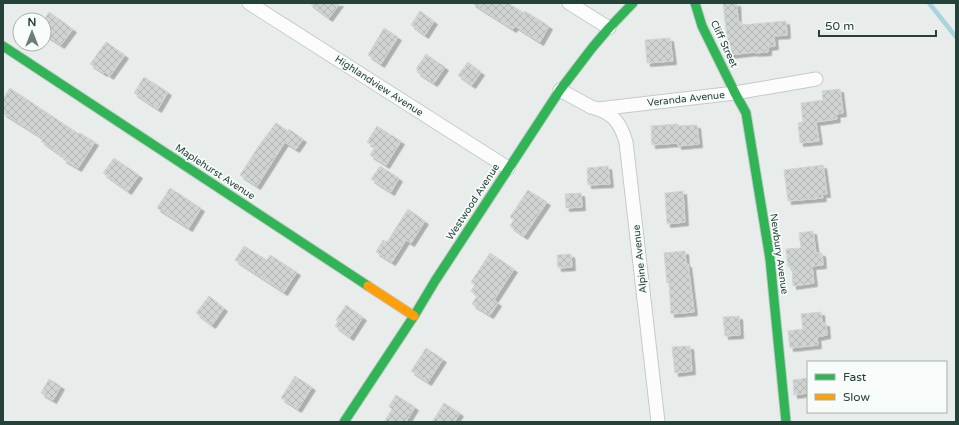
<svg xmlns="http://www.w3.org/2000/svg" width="959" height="425" font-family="'Varela Round',sans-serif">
<defs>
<pattern id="building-cross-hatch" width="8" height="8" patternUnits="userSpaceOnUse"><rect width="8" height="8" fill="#cfd4d2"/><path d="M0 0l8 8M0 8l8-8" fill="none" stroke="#b2b7b5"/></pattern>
<filter id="shadow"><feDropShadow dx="3.5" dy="3.5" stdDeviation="0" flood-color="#0004"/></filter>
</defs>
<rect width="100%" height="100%" fill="#e8edeb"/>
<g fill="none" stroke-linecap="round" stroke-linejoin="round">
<path stroke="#a9d4db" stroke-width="4.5" d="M929,3L956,37"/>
</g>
<path fill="url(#building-cross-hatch)" stroke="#d1d6d4" filter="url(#shadow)" d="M309,3H340L329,18Z
M472,3H508L524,13L525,11L549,26L540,42L515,26L513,29Z
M723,3H737L738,22H741L742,25L786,21L787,35L774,36L775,46L768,47V52L755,53V52L729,55Z
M420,11L434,21L425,35L411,25Z
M49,12L73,29L61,45L44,34V20Z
M384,28L398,37L381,64L368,55Z
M670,38L673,61L647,63L645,40Z
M106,42L125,55L110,76L105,72L104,73L90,64Z
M426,54L445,67L434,83L417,72L418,70L416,69Z
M468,62L481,72L472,85L458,75Z
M144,77L168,92L158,109L134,93Z
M10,88L79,134L80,133L95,142L78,168L63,159L64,157L41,141L43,138L3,113V99Z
M840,89L843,113L836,114L837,119L816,122L819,141L800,143L798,123L803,122L801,103L823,100L822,91Z
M276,123L288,131L289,129L303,139L296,149L285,142L257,186L240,175L260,144Z
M678,124V126L697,125L699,144L678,146V143L652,145L651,126Z
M377,126L401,141L386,165L370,155L375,147L367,142Z
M114,158L139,175L128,191L103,173Z
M823,165L827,194H822L823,198L788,201L784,170Z
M380,166L399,178L391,192L371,179Z
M608,166L610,184L588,185L587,168Z
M170,188L201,208L189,228L157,208Z
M528,190L547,202L524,236L510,226L514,220L510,217Z
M683,191L685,222L667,224L665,193Z
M581,193L582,207L566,208L565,194Z
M408,209L425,221L411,243L406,240L392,262L376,252L383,240L387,242Z
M813,231L816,253H822L823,265L812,266L814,283L793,286L792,266L788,267L786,249L801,248L799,233Z
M244,246L267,260L270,255L297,272L284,292L235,260Z
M685,251L686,264H688L694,312L671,314L669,283H667L664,253Z
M490,253L514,269L494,300L498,303L490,315L472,304L477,296L471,291L475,285L471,282Z
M571,254L572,267L558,268L557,255Z
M209,296L224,308L212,325L196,313Z
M346,305L363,317L350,337L335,326L338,321L336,320Z
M821,312L822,323H826L827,335L817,337L818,345L790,348L788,331L803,329L801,314Z
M739,316L740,335L725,336L723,317Z
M690,346L692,371L675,373L672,347Z
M426,348L443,359L428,382L411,371Z
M295,376L312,387L298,409L281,398Z
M808,378V393L794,395L793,380Z
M49,379L61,386L53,400L41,393Z
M396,395L415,407L406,422H384L392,409L389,406Z
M444,403L460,413L454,422H432Z"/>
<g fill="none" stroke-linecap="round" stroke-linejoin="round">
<defs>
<path id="street" d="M249,3L508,168
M569,3L609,28
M560,90L591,107L598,109L735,93L816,79
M598,109C614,114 621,125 626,142L658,422"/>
<path id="fast" d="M695,3L702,26L735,93L746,113L770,259L786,422
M3,46L368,286
M344,422L414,316L435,281L560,90L592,48L609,28L633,3"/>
<path id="slow" d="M368,286L414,316"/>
</defs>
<use href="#street" stroke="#c5cac8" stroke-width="15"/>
<use href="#fast" stroke="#c3cbc8" stroke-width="11"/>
<use href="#slow" stroke="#c3cbc8" stroke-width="11"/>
<use href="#street" stroke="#fcfcfc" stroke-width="13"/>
<use href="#fast" stroke="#30b455" stroke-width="9"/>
<use href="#slow" stroke="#ff9f0a" stroke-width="9"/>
</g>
<g text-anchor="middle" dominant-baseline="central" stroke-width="3.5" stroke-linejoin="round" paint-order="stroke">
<g font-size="10" fill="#24423a" stroke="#f7fbf9">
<text transform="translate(724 44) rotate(65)">Cliff Street</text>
<text transform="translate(379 86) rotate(33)">Highlandview Avenue</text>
<text transform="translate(686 99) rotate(-6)">Veranda Avenue</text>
<text transform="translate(215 172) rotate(33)">Maplehurst Avenue</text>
<text transform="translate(473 202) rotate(-57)">Westwood Avenue</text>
<text transform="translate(779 254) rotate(82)">Newbury Avenue</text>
<text transform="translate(640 259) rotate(-96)">Alpine Avenue</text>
</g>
</g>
<rect width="959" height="425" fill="none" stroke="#24423a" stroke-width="8"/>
<rect x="807" y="361" width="140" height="52" fill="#f7fbf9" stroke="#a3b1ad"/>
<rect x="815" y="374" width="20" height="6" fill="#30b455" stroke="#a3b1ad"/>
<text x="843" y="381" font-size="12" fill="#24423a">Fast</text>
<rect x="815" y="394" width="20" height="6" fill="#ff9f0a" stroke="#a3b1ad"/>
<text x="843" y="401" font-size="12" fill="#24423a">Slow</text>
<g transform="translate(32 32)"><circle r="19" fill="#f7fbf9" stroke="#a3b1ad"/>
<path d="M0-3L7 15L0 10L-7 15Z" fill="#697e78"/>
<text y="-6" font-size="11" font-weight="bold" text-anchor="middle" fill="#24423a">N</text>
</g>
<path d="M819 30v6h117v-6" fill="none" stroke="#24423a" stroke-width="2"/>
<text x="825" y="30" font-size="12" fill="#24423a" stroke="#f7fbf9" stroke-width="3" paint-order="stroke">50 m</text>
</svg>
